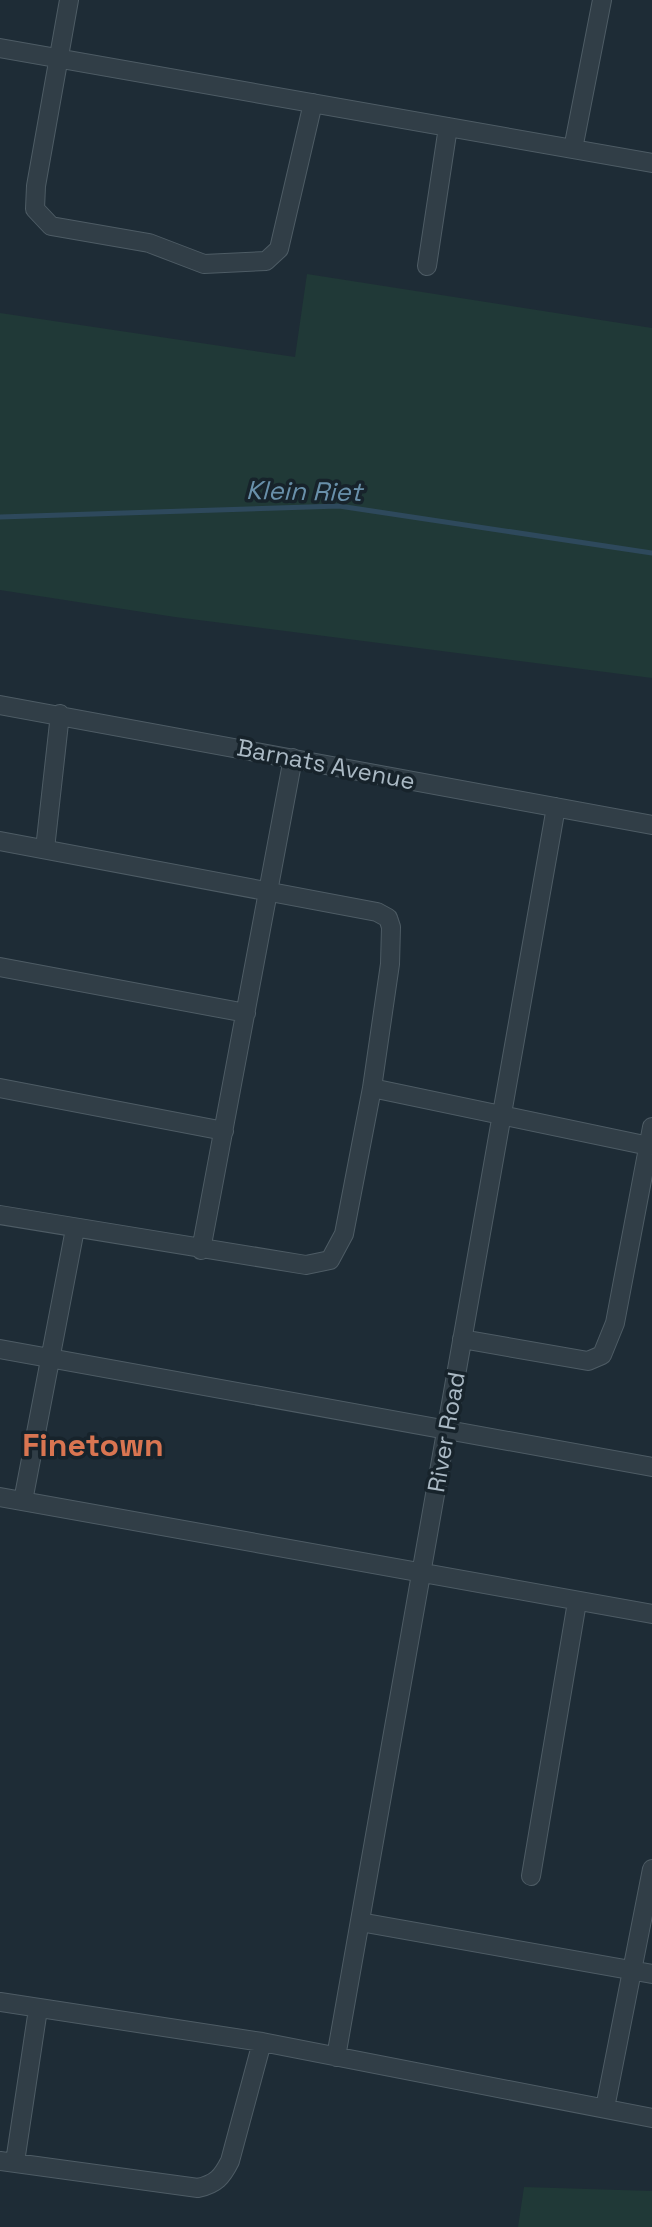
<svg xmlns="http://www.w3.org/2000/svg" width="652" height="2227" font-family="'Space Grotesk',sans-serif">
<rect width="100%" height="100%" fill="#1e2c36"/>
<path fill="#203937" d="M307,274L652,328V678L175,617L0,590V313L295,357Z
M524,2187L652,2191V2227H518Z"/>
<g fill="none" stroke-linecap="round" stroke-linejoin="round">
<path stroke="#2e495c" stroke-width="5" d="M0,517L339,506L652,553"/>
<defs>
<path id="minor" d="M69,0L36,186L35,209L51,226L149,243L204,264L266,261L279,249L313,103
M0,48L652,163
M573,149L602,0
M427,266L448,127
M0,705L652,825
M0,841L377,912L388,918L391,927L390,964L372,1088L344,1234L330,1260L306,1265L0,1215
M45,849L60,714
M0,967L246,1013
M0,1088L224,1131
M372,1088L649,1146
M201,1250L293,758
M462,1339L588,1361L602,1355L615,1323L652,1127
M0,1349L652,1467
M0,1497L652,1614
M23,1501L75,1229
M531,1876L577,1602
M360,1922L652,1974
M0,2002L262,2042L652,2118
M336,2057L556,807
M605,2108L652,1869
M0,2161L198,2188C216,2184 222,2177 230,2161L262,2042
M15,2162L38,2009"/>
</defs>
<use href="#minor" stroke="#4e5c65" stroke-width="20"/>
<use href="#minor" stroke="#313e47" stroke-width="18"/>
</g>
<g text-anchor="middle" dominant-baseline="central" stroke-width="7" stroke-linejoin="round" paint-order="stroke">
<g font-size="24" fill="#aab9c4" stroke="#17232b">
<text transform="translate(326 764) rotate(11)">Barnats Avenue</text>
<text transform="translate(446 1432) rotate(-80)">River Road</text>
</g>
<g font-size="26" font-style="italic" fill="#6990aa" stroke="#17232b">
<text transform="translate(304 491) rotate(1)">Klein Riet</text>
</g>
<g font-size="32" font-weight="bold" fill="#d97551" stroke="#17232b">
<text x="93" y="1445">Finetown</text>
</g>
</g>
</svg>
